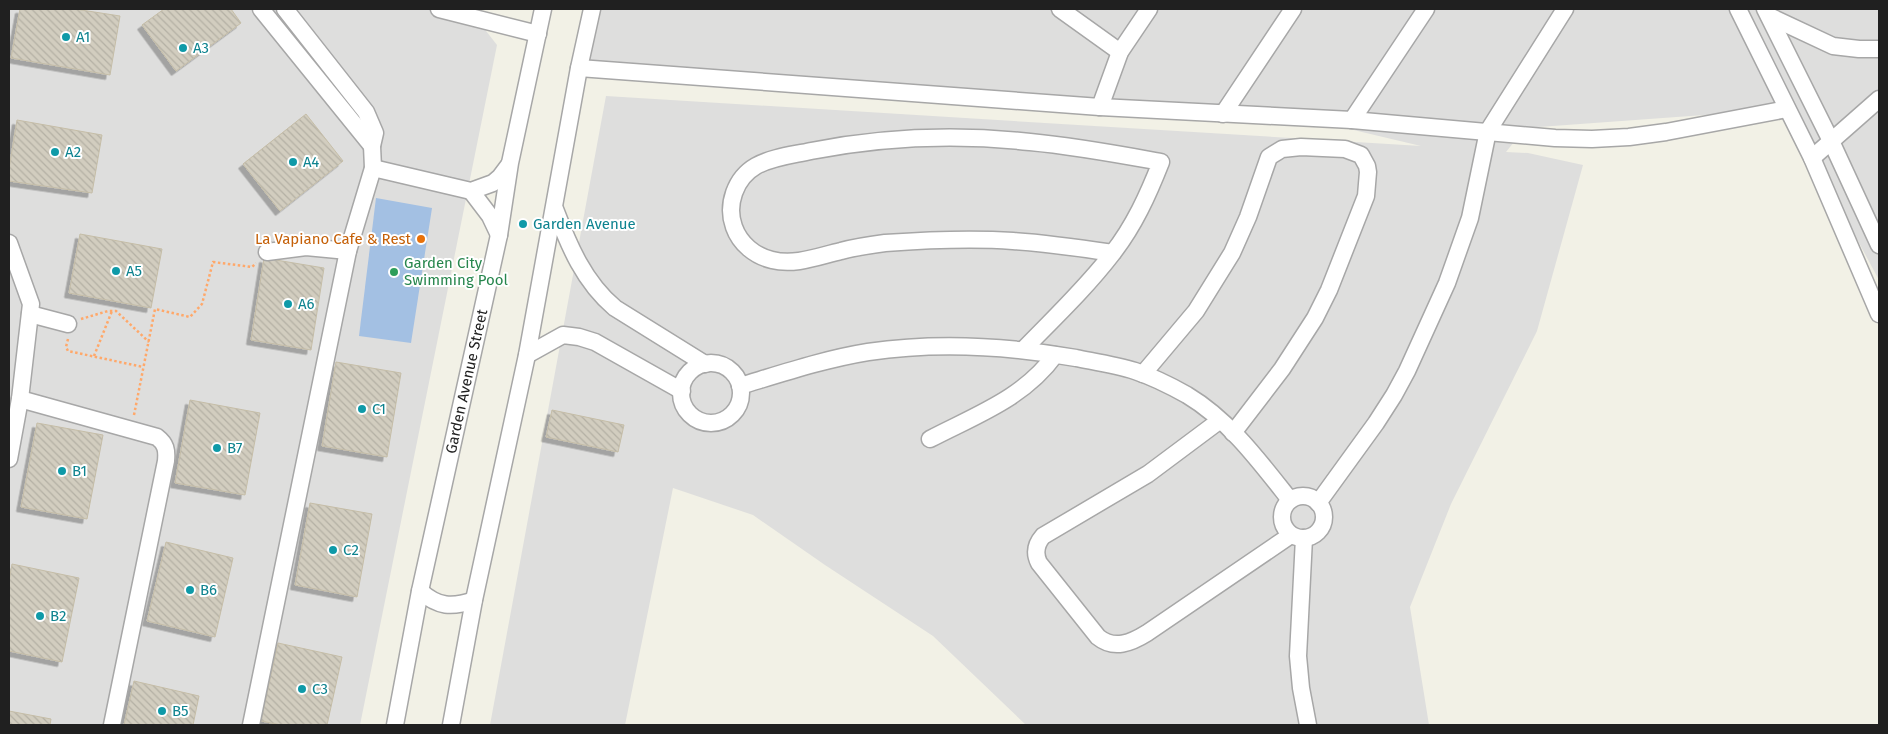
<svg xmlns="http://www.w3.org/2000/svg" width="1888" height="734" font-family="'Fira Sans',sans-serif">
<defs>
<pattern id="building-back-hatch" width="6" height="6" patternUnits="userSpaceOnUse" patternTransform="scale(1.25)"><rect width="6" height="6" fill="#d2cdbf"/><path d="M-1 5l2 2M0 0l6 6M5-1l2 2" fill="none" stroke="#b4b0a4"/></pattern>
<filter id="shadow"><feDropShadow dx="-4.5" dy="4.5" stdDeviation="0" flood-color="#0004"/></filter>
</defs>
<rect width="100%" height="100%" fill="#f2f1e6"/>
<path fill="#dededd" d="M9,9H469L497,45L360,725H9Z
M593,9H1879V280L1787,109L1525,128L1506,152L1528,153L1583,165L1537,331L1451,504L1410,607L1429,725H1026L933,636L825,565L753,515L673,488L625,725H490L606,96L1421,146L1303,118L579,68Z"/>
<path fill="#a3c0e3" d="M376,198L432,208L411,343L359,336Z"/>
<path fill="url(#building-back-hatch)" stroke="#c5bda7" filter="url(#shadow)" d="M20,9H75L120,16L110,75L11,58Z
M164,9H231L241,23L176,71L142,25Z
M306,114L343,161L280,211L243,164Z
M17,120L102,135L92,193L9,181V169Z
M80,234L162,249L151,308L69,293Z
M264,258L324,268L311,350L251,340Z
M336,362L401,373L387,457L322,446Z
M190,400L260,413L245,495L175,483Z
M552,410L624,425L618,452L546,437Z
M37,423L103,435L87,519L21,507Z
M310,503L372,514L357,597L295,585Z
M166,542L233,558L215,637L147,621Z
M12,564L79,578L62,662L9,651V581Z
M278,643L342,657L327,725H281L261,721Z
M134,681L199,696L193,725H124Z
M9,711L51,719L50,725H9Z"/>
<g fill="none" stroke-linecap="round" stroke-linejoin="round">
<defs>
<g id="minor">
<path d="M261,9L372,146"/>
<path d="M439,9L538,34"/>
<path d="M1060,9L1120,52"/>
<path d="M1738,9L1812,158L1879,314"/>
<path d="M1765,9L1831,141L1879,245"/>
<path d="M1769,16L1833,46L1859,49H1879"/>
<path d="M579,68L1100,107L1352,120L1555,138L1592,139L1629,137L1666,132L1787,109"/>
<path d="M1100,107L1120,52L1149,9"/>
<path d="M1223,114L1293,9"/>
<path d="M1352,120L1426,9"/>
<path d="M1812,158L1879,99"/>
<path d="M373,168L471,191L493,183L500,177L509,165"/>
<path d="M471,191L490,216L499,235"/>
<path d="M555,209C569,246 584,282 615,308L705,364"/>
<path d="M9,243L31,304L20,399L9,459"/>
<path d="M267,252L306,247L348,251"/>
<path d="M30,314L68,324"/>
<path d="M1023,350C1053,319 1085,289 1112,254C1134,226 1148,195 1161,162C1117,154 1074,146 1030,142C957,134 883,137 811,151C793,155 772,157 756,166C735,178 726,205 734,227C740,244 755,256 772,260C795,266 819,256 841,251C856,247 870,245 885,243C927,240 970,238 1013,241C1046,243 1080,248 1113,253"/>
<path d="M527,355L563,335L579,337L595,342L682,391"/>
<circle cx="711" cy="393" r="30"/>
<path d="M1143,374L1196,311L1232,253L1248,217L1269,157L1282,149L1301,147L1345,149L1361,155L1367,166L1368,172L1366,196L1329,290L1315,318L1282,369L1233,433"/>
<path d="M740,386C783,373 825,359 868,352C937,342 1008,346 1076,358C1096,362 1116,365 1135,371C1153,377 1171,386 1187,395C1229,420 1260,462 1290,500"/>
<path d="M20,399L157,437C166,444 167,450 166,461L112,725"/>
<path d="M1219,421L1148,474L1043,536C1036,544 1034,553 1039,563L1098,637C1114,650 1131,643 1147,633L1291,535"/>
<path d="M930,439C976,415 1024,398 1055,355"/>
<circle cx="1303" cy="517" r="21"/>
<path d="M1318,503L1376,423L1394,395L1407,371L1447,283L1470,218L1488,131L1565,9"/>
<path d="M1304,538L1298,656L1301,688L1308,725"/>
<path d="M420,591C438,607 452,608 474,600"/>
<path d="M251,725L348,251L373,168L372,146L375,133L366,112L285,9"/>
<path id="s1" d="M395,725L420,591L499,235L510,163L543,9"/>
<path d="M451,725L474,600L527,355L579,68L592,9"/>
</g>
</defs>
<use href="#minor" stroke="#a7a7a7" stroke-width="19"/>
<path stroke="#ffa86a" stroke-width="2.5" stroke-dasharray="2.5 2.5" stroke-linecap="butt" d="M81,319L108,311H116L149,342
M68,339L66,347L68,351L143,367
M94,356L112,311
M134,415L155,309L190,317L202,304L213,262L252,267L256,263"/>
<use href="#minor" stroke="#fff" stroke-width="16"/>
</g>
<g fill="#0f9aa8" stroke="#fff" stroke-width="2">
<circle cx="66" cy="37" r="5"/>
<circle cx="183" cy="48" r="5"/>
<circle cx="55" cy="152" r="5"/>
<circle cx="293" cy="162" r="5"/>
<circle cx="523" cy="224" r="5"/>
<circle cx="116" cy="271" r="5"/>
<circle cx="288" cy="304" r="5"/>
<circle cx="362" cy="409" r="5"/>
<circle cx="217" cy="448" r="5"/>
<circle cx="62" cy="471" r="5"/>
<circle cx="333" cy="550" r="5"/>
<circle cx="190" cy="590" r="5"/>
<circle cx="40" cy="616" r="5"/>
<circle cx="302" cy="689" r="5"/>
<circle cx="162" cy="711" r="5"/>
</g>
<circle fill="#e8710a" stroke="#fff" stroke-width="2" cx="421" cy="239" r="5"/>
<circle fill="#2e9e5b" stroke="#fff" stroke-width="2" cx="394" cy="272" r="5"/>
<g text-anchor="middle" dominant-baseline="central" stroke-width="4" stroke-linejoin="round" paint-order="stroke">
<g font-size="15" fill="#0d838f" stroke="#fff" text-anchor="start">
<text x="76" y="37">A1</text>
<text x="193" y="48">A3</text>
<text x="65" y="152">A2</text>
<text x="303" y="162">A4</text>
<text x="533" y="224">Garden Avenue</text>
<text x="126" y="271">A5</text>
<text x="298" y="304">A6</text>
<text x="372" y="409">C1</text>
<text x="227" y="448">B7</text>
<text x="72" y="471">B1</text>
<text x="343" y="550">C2</text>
<text x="200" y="590">B6</text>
<text x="50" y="616">B2</text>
<text x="312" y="689">C3</text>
<text x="172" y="711">B5</text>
</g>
<g font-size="15" fill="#c56008" stroke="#fff" text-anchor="end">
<text x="411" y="239">La Vapiano Cafe &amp; Rest</text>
</g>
<g font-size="15" fill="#27864d" stroke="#fff" text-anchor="start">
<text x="404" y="263">Garden City<tspan x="404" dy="17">Swimming Pool</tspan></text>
</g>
<g font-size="15" fill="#202020" stroke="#fff">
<text stroke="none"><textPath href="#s1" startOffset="351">Garden Avenue Street</textPath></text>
</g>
</g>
<rect width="1888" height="734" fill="none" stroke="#202020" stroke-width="20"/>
</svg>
